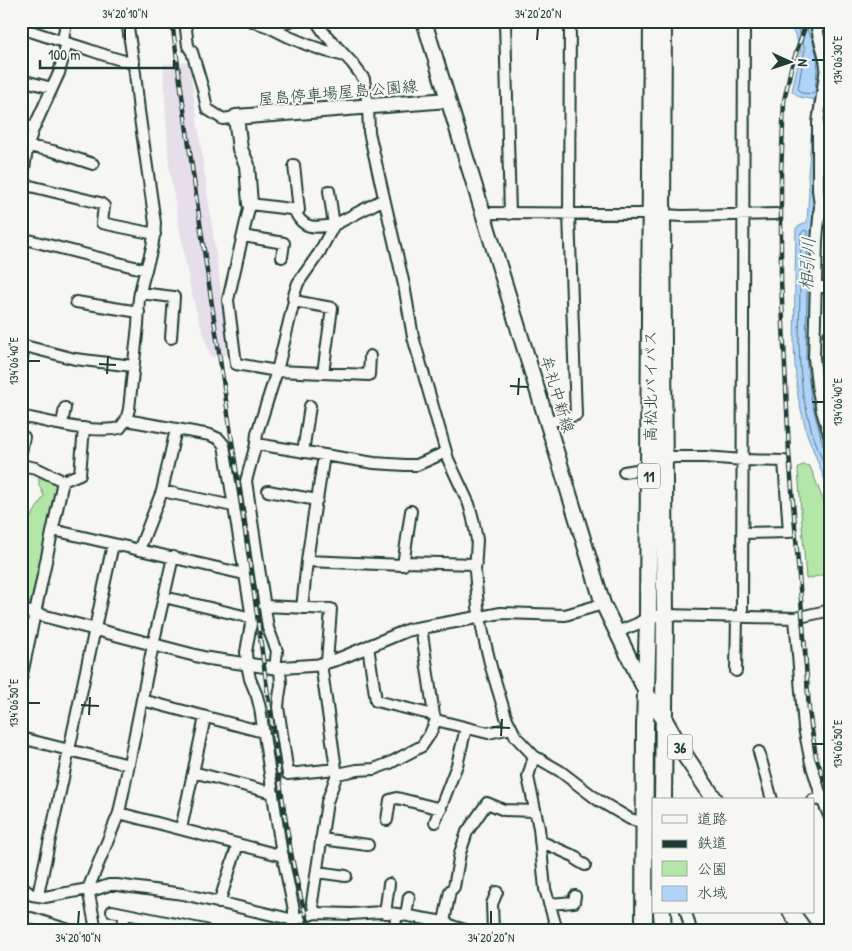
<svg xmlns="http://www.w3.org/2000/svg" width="852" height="951" font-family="'Patrick Hand','Klee One',sans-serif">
<rect width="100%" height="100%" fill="#f6f6f2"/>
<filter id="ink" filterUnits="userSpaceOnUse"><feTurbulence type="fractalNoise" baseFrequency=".02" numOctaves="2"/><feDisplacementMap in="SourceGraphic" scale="10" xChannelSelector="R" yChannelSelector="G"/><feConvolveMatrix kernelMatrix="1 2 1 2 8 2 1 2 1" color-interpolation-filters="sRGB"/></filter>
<g filter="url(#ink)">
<path fill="#e6dfea" d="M189,62L230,354L211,357L197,314L189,282L169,168L163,64Z"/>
<path fill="#b3e6a7" stroke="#69926e" d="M804,465L809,466L811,469L831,520V573L806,579L798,469L800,466Z
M39,474L58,484L32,603L21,600V534L24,532L30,519L44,496L39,485Z"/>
<path fill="#b0d4f9" stroke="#7698aa" d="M787,21H811L823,60L814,190L815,212L813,227L812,248L811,358L828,444L831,451V496L807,434L798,397L795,366L794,343L796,228L807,222L809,191L808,175L814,100L800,97L792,91L801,49L795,35Z"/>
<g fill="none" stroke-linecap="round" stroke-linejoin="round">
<path stroke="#597983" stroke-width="1" d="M793,21L800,33L805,49L798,89L802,93L813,94L815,92L818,60L812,38L808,32L807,21
M831,451L826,449L823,445L811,399L806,358L808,232L805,230L801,233L799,343L800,366L803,396L812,432L831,483"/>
<defs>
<path id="minor" d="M185,21L188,46L192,52L203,89L207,109L223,119L236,117
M252,21L269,27L290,21
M316,21L325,34L352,63L364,79L368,107L369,132L404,285L413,337L448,459L469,504L473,519L477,540L475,571L478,607L484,638L491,667L506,717L516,737L534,756L560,771L598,800L630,819L653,825
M505,21L510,214
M816,21C817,37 825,51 826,67L818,123V190L820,206L817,241L814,358L817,385L822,411L831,441
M269,27C293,40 318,50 345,56
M21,28L67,43
M63,41L66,21
M21,80L52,88
M21,125L34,128
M28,146L53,151L93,164
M294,165L299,210L250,204L228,300L236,364L277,371L369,375L370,356
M22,184L100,203L104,206L102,223L155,234
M21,187L27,150L32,132L59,73L67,43C90,49 111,59 134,63
M294,209C302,230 315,228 334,225L384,199
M819,212L831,215
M484,213L645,214L682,216L776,214
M243,236L284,243L282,257
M21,238L146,270
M816,286L831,288
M140,293L174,297L171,338
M294,301L293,298L298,283L319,253L334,225L329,191
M76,302L139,312
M829,335L831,336
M21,345L75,359L133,366
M21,361L25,346
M21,416C49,422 93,434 120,428L126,420L129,409C132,381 135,353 138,325C139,316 138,307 139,298C143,272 155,249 155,223L139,111L135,73L127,21
M126,420L210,435L219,439L224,445L252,618L246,652L247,664L250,679L257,696L260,708L281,848L294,910V920L291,930
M549,422L576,415L569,214L570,21
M62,424L65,408
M21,437H24L21,452
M256,444L374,463L405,465H417L446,452
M303,452L310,406
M21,465L36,468L63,481L21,679
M624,472L649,468L664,459L674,457H705L743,460L784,461L789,532L742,533
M63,481L80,474L84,428
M162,491L233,506
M268,491L317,500L324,455
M53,530L244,574
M139,550L162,491L176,429
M307,561L403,565L411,511
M404,562L476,564
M164,597L252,618
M264,606L331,609L327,662
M302,608L307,561L316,500
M480,617L501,613L565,615L603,604
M742,617L744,21
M795,618L804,728L811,763L822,799
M617,632L637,624L648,617L665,615L795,618L831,610
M368,646L376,701L434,715L421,627
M275,668L277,651L268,628L246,481L256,444L257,433L277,371L294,301L332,308L323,373
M280,668L281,685L279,697L278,707L288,774L336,769L321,664
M736,671L737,616
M142,700L263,732
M434,715L436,720L488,733L511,728
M436,720L430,734L422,746L390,763L374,769L357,770L337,774L327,802L312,902L315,913L351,914L381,912L397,914L444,922L455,927L465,930
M21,738L129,765
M759,752L772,800
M534,756L528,777L539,828L545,889L557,930
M193,772L273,793
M813,800L822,799L831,820
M119,813L283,856
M387,820L390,800L397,798L441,809
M435,822L457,765L466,728
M181,829L205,717
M321,839L368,845
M540,841L576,857L578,861L585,865
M317,872L346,876
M21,887L32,895L45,897L88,889L119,813L153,645L173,557
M88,889L96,930
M88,892L109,885H117L183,894L294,920L315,913
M38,895L113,544
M219,903L238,844
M549,904L574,902L575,896
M112,911L205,930
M686,912L691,930
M385,913L389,884
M406,915L409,897
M31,918L69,930
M122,930L125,914
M394,930L397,914
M444,930V922L450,891L454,887L460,853L467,832L487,803L504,810L535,811
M493,930L492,904L497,892"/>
<path id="tertiary" d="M21,610L205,658L275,668L318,665L341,658L408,630L480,617"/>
<path id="secondary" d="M424,21L603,604L646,692
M250,204L247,165L240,149L236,117L448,100"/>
<path id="primary" d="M646,693L664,719L684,754L715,800
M791,912L804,930"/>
<path id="trunk" d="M663,800L665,615L662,215L663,21
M662,912L663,930
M644,930L645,727L648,617L652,21"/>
</defs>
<use href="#minor" stroke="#1f3d34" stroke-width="14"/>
<use href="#tertiary" stroke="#1f3d34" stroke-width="15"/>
<use href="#secondary" stroke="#1f3d34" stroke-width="18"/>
<use href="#primary" stroke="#1f3d34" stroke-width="19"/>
<use href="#trunk" stroke="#1f3d34" stroke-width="20"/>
<use href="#minor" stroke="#f6f6f2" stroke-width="10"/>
<use href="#tertiary" stroke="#f6f6f2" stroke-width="11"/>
<use href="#secondary" stroke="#f6f6f2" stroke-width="14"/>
<use href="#primary" stroke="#f6f6f2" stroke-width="15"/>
<use href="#trunk" stroke="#f6f6f2" stroke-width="16"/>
<defs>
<path id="rail" d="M172,21C197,212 227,402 254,593C262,654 271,715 279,776C287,827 293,881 311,930
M807,21L791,68L784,101L781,173V280L789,453L805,649L809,710L816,757L831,798"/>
</defs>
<use href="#rail" stroke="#1f3d34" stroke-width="4.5"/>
<use href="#rail" stroke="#f6f6f2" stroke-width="2.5" stroke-dasharray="8" stroke-linecap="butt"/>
</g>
</g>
<path fill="none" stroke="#1f3d34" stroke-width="2" d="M125,40V28M537,40L538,28M812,60H824M28,361H40M99,364L116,365M107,374L108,356M510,386L528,387M518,395L519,378M812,402H824M28,703H40M81,705L99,706M89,715L90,697M492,727L510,728M501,736L502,719M812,744H824M78,924L79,911M491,924V911"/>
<g text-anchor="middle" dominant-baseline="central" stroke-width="4" stroke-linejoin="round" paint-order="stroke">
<g fill="#f6f6f2" stroke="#60746d" stroke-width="1">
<rect x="638" y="463.5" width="22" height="25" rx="4"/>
<rect x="667.5" y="734.5" width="25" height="25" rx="4"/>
</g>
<g font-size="15" font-weight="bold" fill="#1f3d34">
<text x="649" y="476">11</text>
<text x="680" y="747">36</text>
</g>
<g font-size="16" fill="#1f3d34" stroke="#f6f6f2">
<text transform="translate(338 92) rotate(-5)">屋島停車場屋島公園線</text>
<text transform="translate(650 386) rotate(-90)">高松北バイパス</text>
<text transform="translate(558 394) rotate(73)">牟礼中新線</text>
</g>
<g font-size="18" font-style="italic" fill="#3c5b5b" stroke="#f6f6f2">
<text transform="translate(807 264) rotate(-87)">相引川</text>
</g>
</g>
<rect width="852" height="951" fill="none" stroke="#f6f6f2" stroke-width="55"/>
<rect x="652" y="798" width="162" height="115" fill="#f6f6f2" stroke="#a0aca6"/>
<rect x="662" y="815" width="25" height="8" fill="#f6f6f2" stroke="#a0aca6"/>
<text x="697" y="824" font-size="15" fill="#1f3d34">道路</text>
<rect x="662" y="840" width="25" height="8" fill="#1f3d34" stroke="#a0aca6"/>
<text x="697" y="848" font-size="15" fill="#1f3d34">鉄道</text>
<rect x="662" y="861" width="25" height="15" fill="#b3e6a7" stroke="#a0aca6"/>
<text x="697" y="874" font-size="15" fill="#1f3d34">公園</text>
<rect x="662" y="886" width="25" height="15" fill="#b0d4f9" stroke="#a0aca6"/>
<text x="697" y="898" font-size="15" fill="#1f3d34">水域</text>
<g transform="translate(790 62) rotate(93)" stroke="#f6f6f2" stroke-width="4" paint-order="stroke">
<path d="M0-4L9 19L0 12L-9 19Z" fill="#1f3d34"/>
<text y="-8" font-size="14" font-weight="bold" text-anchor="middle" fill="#1f3d34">N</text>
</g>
<path d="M40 60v8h134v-8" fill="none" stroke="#1f3d34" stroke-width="2.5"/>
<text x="48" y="60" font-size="15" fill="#1f3d34" stroke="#f6f6f2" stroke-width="4" paint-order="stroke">100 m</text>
<rect x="28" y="28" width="796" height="896" fill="none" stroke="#1f3d34" stroke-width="2"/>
<g font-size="12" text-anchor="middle" fill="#1f3d34">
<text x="125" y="18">34°20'10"N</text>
<text x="538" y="18">34°20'20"N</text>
<text transform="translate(838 60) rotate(-90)" y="4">134°06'30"E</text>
<text transform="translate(14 361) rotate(-90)" y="4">134°06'40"E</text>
<text transform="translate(838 402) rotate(-90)" y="4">134°06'40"E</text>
<text transform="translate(14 703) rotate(-90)" y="4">134°06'50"E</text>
<text transform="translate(838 744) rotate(-90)" y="4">134°06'50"E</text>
<text x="78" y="942">34°20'10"N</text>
<text x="491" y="942">34°20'20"N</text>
</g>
</svg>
